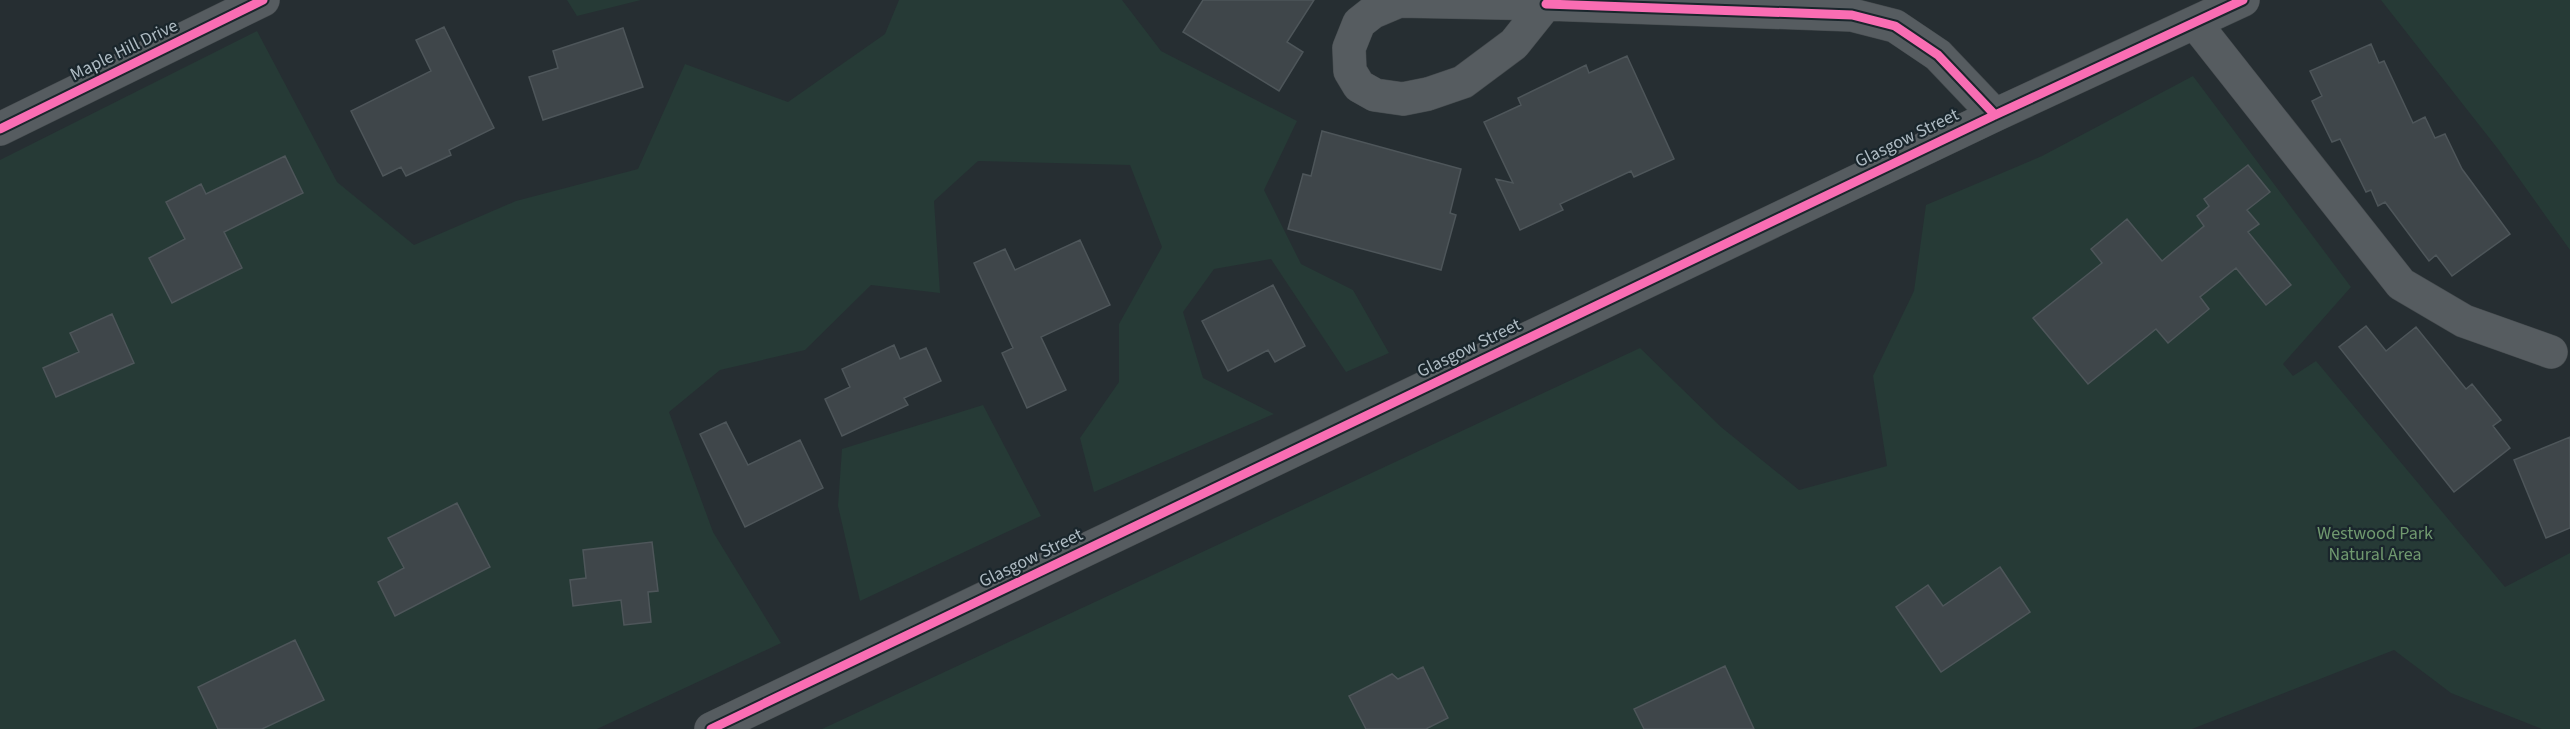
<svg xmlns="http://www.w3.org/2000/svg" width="2570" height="729" font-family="'Source Sans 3',sans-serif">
<rect width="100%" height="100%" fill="#262e32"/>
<path fill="#263a36" d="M567,0H641L577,16Z
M899,0H1122L1161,51L1297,121L1264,190L1301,264L1353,290L1389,353L1346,372L1271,259L1214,269L1183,312L1203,378L1274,414L1094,492L1080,438L1119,382V324L1162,247L1130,165L978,161L934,201L940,293L871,285L805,350L720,370L669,412L713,532L781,643L597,729H0V160L257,31L337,182L414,245L516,201L638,169L685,64L788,102L885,34Z
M2381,0H2570V250L2498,149Z
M2193,76L2351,287L2283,364L2293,376L2316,361L2505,587L2570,553V729H2542L2451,693L2394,650L2192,729H822L1640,348L1721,427L1799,490L1887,466L1873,376L1914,291L1926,205L2042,156Z
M983,405L1041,516L860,601L838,506L842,449Z"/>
<path fill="#3f464a" stroke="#4e565a" stroke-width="1.5" d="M1203,0H1314L1287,42L1303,52L1279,91L1183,32Z
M444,27L494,128L449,150L451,155L406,176L401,167L383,176L351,111L431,71L416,40Z
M623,28L643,87L543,120L529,77L558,68L553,51Z
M2371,44L2379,63L2384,61L2413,123L2425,117L2435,138L2445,134L2462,169L2510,234L2452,276L2436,255L2429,261L2385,202L2378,206L2371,190L2366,192L2340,139L2332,142L2312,101L2322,96L2310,71Z
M1627,56L1674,159L1634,177L1631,171L1560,204L1563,210L1520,230L1496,179L1513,183L1484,122L1521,105L1518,98L1586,65L1589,73Z
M1322,131L1461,169L1450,213L1456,215L1441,270L1288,229L1303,174L1311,176Z
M285,156L303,193L224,232L242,268L172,303L149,258L185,239L166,202L201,184L206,194Z
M2248,165L2270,192L2247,210L2259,224L2248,232L2291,285L2266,305L2236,268L2200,297L2209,309L2168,343L2156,329L2088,384L2033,318L2102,263L2091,249L2127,219L2162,261L2204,226L2197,216L2209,206L2204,199Z
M1080,240L1110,305L1041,337L1066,390L1027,408L1002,353L1013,348L974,263L1005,249L1015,270Z
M1273,285L1305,346L1275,362L1268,350L1228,371L1202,321Z
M112,314L134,363L56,397L43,368L79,352L70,333Z
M2366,326L2386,351L2416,327L2466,389L2472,384L2501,420L2493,426L2510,448L2454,492L2339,347Z
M894,345L900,359L926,348L941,381L904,398L908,405L842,436L825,399L850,387L842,369Z
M726,422L748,465L800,440L823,488L745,527L700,434Z
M2570,437V528L2546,538L2514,460Z
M457,503L490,567L395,616L378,582L404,568L388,538Z
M652,542L658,591L648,592L651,622L624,625L621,600L573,606L570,580L586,578L583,550Z
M2000,567L2030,612L1941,672L1896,607L1928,585L1943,606Z
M295,640L324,700L262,729H218L198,687Z
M1725,666L1754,729H1644L1634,709Z
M1423,667L1448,718L1426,729H1366L1349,696L1392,674L1398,679Z"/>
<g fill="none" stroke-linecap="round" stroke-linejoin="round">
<defs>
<path id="minor" d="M1399,1L1546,4L1514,44L1463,82L1428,94L1403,99L1375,95L1359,86L1350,71L1349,48L1359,23L1373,12Z
M1546,4L1852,15L1895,26L1938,55L1995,115
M2195,23L2401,284L2464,321L2551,352
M0,129L263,0
M711,729L1995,115L2243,0"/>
</defs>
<use href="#minor" stroke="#444a4d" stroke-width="34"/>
<use href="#minor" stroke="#565c60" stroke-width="33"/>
<defs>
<path id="cycleway" d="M1546,4L1852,15L1895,26L1938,55L1995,115
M0,129L263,0
M711,729L1995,115L2243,0"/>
</defs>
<use href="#cycleway" stroke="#1a262c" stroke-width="13"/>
<use href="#cycleway" stroke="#f96db3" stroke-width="9"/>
</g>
<g text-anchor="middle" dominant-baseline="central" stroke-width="4.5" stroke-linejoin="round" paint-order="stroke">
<g font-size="18" fill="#afbcc4" stroke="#1a262c">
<text transform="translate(124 50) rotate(-26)">Maple Hill Drive</text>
<text transform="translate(1907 138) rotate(-26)">Glasgow Street</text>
<text transform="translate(1469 348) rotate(-26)">Glasgow Street</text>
<text transform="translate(1031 558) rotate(-26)">Glasgow Street</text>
</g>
<g font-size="18" fill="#70996f" stroke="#1a262c">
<text x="2375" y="533">Westwood Park<tspan x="2375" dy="21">Natural Area</tspan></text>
</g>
</g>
</svg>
